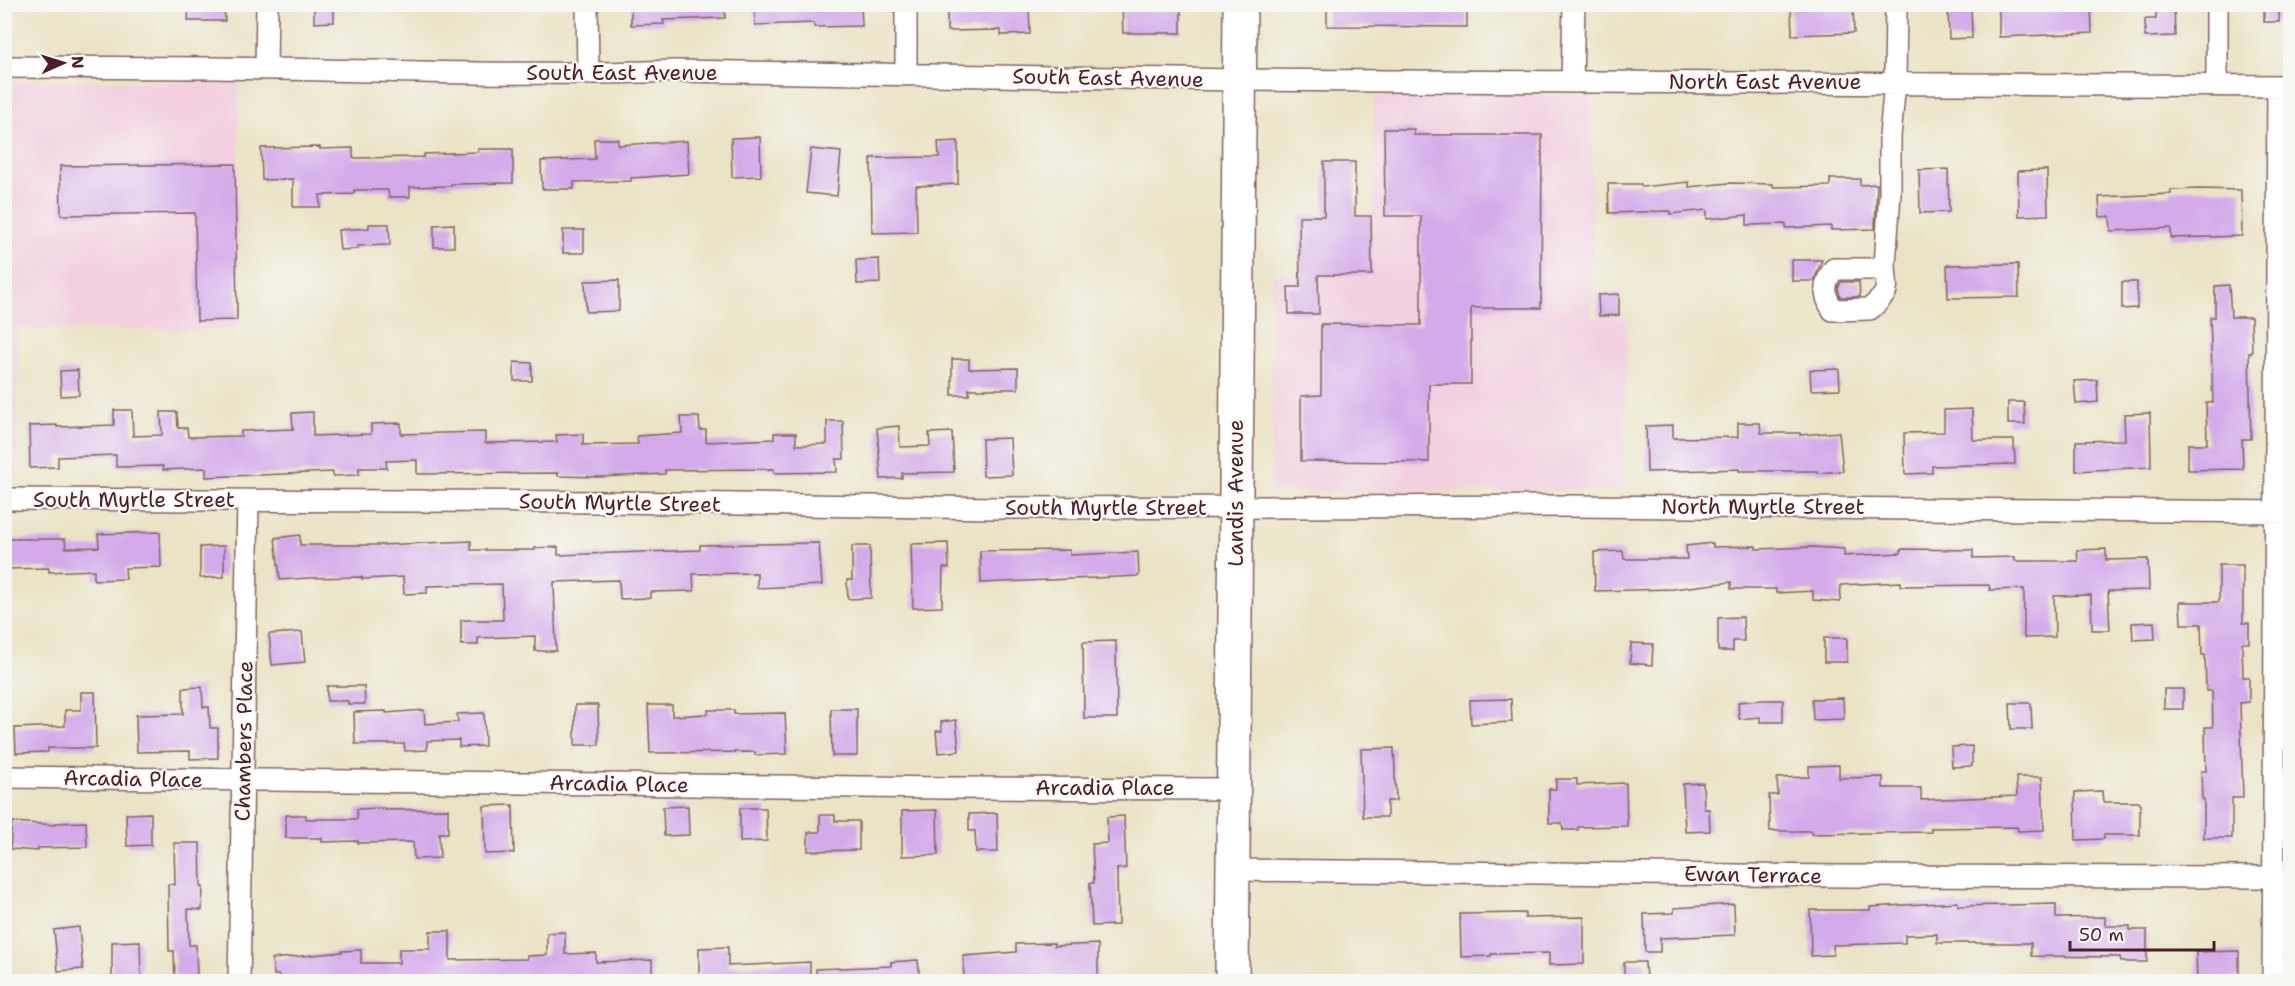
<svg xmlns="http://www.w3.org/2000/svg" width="2295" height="986" font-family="'Shantell Sans',sans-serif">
<rect width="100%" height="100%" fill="#f6f6f2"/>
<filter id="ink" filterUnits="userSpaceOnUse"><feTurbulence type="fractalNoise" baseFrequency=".0167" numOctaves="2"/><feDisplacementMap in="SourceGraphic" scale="12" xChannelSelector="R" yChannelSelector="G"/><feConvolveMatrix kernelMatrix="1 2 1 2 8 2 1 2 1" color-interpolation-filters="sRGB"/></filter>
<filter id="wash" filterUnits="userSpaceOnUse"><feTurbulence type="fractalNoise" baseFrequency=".008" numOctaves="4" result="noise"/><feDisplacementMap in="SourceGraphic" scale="24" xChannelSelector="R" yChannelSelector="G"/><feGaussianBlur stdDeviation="1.35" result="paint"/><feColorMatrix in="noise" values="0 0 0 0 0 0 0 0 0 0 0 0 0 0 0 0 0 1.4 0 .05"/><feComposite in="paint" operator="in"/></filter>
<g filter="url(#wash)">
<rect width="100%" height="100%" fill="#ebe3c6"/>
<path fill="#f3cfe0" d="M5,81L239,82L238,330L18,329L17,477H5Z
M1592,95V318L1628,317L1623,490L1271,492L1272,274L1372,275L1374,96Z"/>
<g id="blocks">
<path fill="#d4aaea" d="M189,4H224L225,21H188Z
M314,4H334V22L314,23Z
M631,4H725V18L663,20L664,24L631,25Z
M754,4H861L862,26L814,27V23L755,25Z
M947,4H1029L1030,34L1001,35V30L947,31Z
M1122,4H1181V33H1123Z
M1327,4H1467V27L1327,26Z
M1791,4H1853L1854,33L1792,35Z
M1948,4H1971L1972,38L1949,39Z
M1999,4H2027V10L2065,9V4H2091L2092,33L1999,37Z
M2156,4H2174L2175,36L2145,37V19H2156Z
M2264,4H2279V22H2264Z
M1384,129H1414V135H1542L1541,308H1471V384H1429V462L1301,461V396L1321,395V324L1421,325V216H1385Z
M760,137L761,176L732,177L731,138Z
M594,139H618V145L687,141L689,174L631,178V181L574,182V189H542L541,161L595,159Z
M958,141V184L916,186L917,232L872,233L871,158L939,157L938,142Z
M320,147V149L353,148V158L424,157V154L478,152V149H513V183L451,184V186L410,187V197H389L388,190H354V194L320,195V207H293V179L262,180L261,148Z
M811,149L841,152L837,196L806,193Z
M1324,162H1355V216H1371L1372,275H1318L1319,314H1289L1288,287H1300L1299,216H1324Z
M235,164L237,320L197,321L195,213L61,215L60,166Z
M1948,169L1949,212L1920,213L1919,170Z
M2047,170L2048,215L2019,216L2018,171Z
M1830,179H1860V185L1877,184L1875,229L1831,230V226L1786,228V224L1747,225V215L1707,219V210L1670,214V211L1609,213L1608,184H1641L1642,187L1689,182V187L1729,183L1773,184V187L1830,186Z
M2199,189L2241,190L2242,236L2171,238V228L2111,231L2110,216L2100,217L2099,197L2171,194V190Z
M369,224H389L390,245L358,246V249L340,250L338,230L369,228Z
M454,224V247H434V225Z
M563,230H584V253H563Z
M879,259L880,283L857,284L856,260Z
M1792,260H1822L1814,281H1792Z
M2018,264L2019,297L1948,298L1947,265Z
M619,280V311L586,312L585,281Z
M1841,282H1859L1860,297H1840L1838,289Z
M2122,282H2137V308L2122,309Z
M2229,285L2231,317H2251L2252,353H2249L2251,439H2242L2243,469L2188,470V444H2207L2206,402H2213L2210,317H2215V286Z
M1619,294V315L1599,316L1598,295Z
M952,359H969V369L1018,368V389H969V395H952Z
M514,362L532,363V381H514Z
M1839,369L1840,389L1811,390L1810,370Z
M78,370L79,395L61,396L60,371Z
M2097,380L2098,402L2076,404L2074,381Z
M2008,402H2024L2025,424H2008Z
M1972,409L1973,440H2014L2015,464L1932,466V473L1905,474L1904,433L1944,432V410Z
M114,410H132L133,436L162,435L161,412H177L178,428H187L188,437L241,436V431L293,429L292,413L313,412V436L371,434V424L401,423V434L485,432V443L557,442L556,435L583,434V445L638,444L637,436L682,433L681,417H699L700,430H706V442L774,439V433H796V445L827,444V421H843L844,459H836L837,472L774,473V469L665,470V474L599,477L558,476V473L417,474V460L386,461L387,468H359V475L333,476V472L206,477V468L163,470V466L116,467V455L58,457V467L30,468L29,426L57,425V427L114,425Z
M2150,413L2151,467L2076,471V441L2125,440L2124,414Z
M1738,423H1760L1761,433H1800V435L1839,432L1843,471L1818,473V471H1739V469L1647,472L1646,426L1673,425V438L1738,437Z
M899,426L900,447L930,446L929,433L952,432L954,472L902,473V478L881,479L877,428Z
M1010,438L1012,475L983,476L982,439Z
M160,532L161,567L125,568L126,579L94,580V570L49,572V568L4,569V539H65L66,548L99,547L98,534Z
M300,535V545H380L471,541V550H535V548L558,547V555L700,550V545L819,543L822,585L757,588V573L693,574L694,591L650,592V598L620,599L619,580L554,582L556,651H535V636L478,638V645H461V620H503L502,584L427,586V593L404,594L403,577L362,579V577L308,578L280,580L275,538Z
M948,543L949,568H943L942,607L913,608L911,544Z
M1713,543V547L1756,546V549L1813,547L1844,549V556L1901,553V549L1973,550V558L2015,557V561H2078L2077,550L2106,549V560L2148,559L2149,590L2108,591L2110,630H2092L2091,595L2054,596L2055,637L2024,638V589L1990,590L1989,585L1901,586V582L1841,585L1840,602L1813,600V591L1776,593V589H1731V582L1673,589L1595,591L1594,552L1623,551L1624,559H1687L1686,546Z
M224,546V577L200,578V547Z
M852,546H870L871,598L848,599L847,580H852Z
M1070,550V555L1138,552L1139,576L981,583L980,551Z
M2219,565H2243V623H2249V643H2242L2243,677H2249V702L2240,703L2243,798H2232V838H2204V799H2202L2201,771H2206L2205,727H2213L2212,691H2206L2205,655H2202L2201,624H2181L2180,602H2219Z
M1743,617L1744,641H1733V651H1718V618Z
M2154,622L2155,639L2133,640L2132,623Z
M302,632L305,662L272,665L269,634Z
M1824,638H1847V662H1824Z
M1116,641L1117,718H1084L1083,642Z
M1631,643L1653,644L1652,665L1630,663Z
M327,686H364L365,704H348V701H327Z
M202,687L203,707H209L210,728H218V758L190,759V751L137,752L136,715L183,714V688Z
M2164,689H2183V709H2164Z
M81,692H95L96,748H48V752L16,753L15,728L65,726V710H81Z
M1843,698L1844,719L1813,720L1812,699Z
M1511,699L1512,722L1471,724L1470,700Z
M1760,700H1783V722H1760V717L1739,719L1738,702Z
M2010,703H2031L2032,729H2011Z
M575,705H598L599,745H575Z
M648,705H672V716L708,714V710H734V714L785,713L787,754L755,755V752L650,753Z
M831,709H857V756H832Z
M424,710L425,724L458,722L457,714L484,713L485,746L459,747V740L427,741V750L405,751L404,744H355L354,712L386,711V713Z
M956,720L959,751L938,753L936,731H942L941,722Z
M1972,746V766L1952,767L1951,747Z
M1394,748L1396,801H1387V817H1363L1361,749Z
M1839,765V778L1883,777V788H1921V800L2017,796L2016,777H2042L2044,830L2018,831L2017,827L1931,828V832L1811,834V831H1770L1769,795H1778L1777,778L1809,777V766Z
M1556,779H1577V785L1626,783L1627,826L1578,827V830H1563L1562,823H1549V789H1556Z
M1703,783L1704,809H1709L1710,831L1685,832L1683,784Z
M2102,791L2103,802H2140V835H2104V839L2076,840L2075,792Z
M513,805L514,853L485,854L484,806Z
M688,806L689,835L664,836L663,807Z
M384,808V810L448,809V833H439L440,858L414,859L413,842L358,843V841L322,842V838H286V815H306V819H357V809Z
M740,808H766L767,841L740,842Z
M937,810L938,855L902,856V811Z
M151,813V845L127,846L126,814Z
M997,813L998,852H976L975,831H969V814Z
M820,815H835V821H859V850L808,851V832H820Z
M1124,816L1126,868L1117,869L1118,925L1092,926L1090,883H1094L1092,844L1108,843L1107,817Z
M12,822L56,825V823L86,822L87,847L38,848V851L10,849Z
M174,843H200L201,887H203L202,910L188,909L189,945H196L197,981H175L174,951H169L168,884L175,885Z
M1958,902V906L2056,904V918L2105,917V926H2130V930H2147V962H2121L2120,957L2031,956V943H1937V934L1905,935V943L1833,945V955L1811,956L1810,910H1870V907Z
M1734,904L1735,935L1660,938V952H1645L1644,914L1674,913V908Z
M1525,913V918L1584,917V964L1549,965V953L1491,954V956L1461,957L1460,914Z
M79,927L83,969L58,971L54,930Z
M430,931H450V960L527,959V956L547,955V933L565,932V954L596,953V962L652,960V981H280L279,975H274L272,959L342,952V951L361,950V963H399V949H430Z
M140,941L141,979L112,980V942Z
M1054,943V946L1098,944V981H964L963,956L1016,952V944Z
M728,947V966L810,962V981L699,980V948Z
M2239,951V978L2197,979L2196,952Z
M918,960L920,981H816V969L891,966V962Z
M1624,962H1645L1646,981H1624Z"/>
</g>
</g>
<g filter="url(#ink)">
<use href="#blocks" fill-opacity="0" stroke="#826461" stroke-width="1.5"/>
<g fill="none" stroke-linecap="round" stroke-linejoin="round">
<defs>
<path id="street" d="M587,4L588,74
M2217,4V85
M4,67C75,67 146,67 217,68C370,70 522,77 675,71L1239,80L2290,86
M266,69L267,4
M906,75V4
M1572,81L1574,4
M1885,265C1886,293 1892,289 1870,309L1833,310C1823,295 1823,283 1834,269H1873L1885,265L1890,193V137L1895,82L1896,4
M4,499L612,502L996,508L1570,506L2290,512
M4,777L947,788L1234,789
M1233,870L1842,876L2274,877
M239,982L248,501
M2273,982L2278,86"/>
<path id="primary" d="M1232,982L1240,4"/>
</defs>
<use href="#street" stroke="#826461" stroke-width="24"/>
<use href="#primary" stroke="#826461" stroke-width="36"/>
<use href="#street" stroke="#fff" stroke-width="21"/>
<use href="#primary" stroke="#fff" stroke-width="33"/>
</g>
</g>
<g text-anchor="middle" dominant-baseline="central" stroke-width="4.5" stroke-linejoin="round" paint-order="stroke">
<g font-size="21" fill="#4a1f2b" stroke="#f6f6f2">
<text x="622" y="73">South East Avenue</text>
<text transform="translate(1108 78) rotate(1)">South East Avenue</text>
<text x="1765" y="82">North East Avenue</text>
<text transform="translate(1236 493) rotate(-90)">Landis Avenue</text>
<text x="134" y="500">South Myrtle Street</text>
<text transform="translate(620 503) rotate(1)">South Myrtle Street</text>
<text x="1763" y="507">North Myrtle Street</text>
<text x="1106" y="508">South Myrtle Street</text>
<text transform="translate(244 741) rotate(-89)">Chambers Place</text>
<text transform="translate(133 779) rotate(1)">Arcadia Place</text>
<text transform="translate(619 784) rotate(1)">Arcadia Place</text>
<text x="1105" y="788">Arcadia Place</text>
<text transform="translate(1753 875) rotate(1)">Ewan Terrace</text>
</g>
</g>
<rect width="2295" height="986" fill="none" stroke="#f6f6f2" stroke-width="24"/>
<g transform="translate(63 63) rotate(87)" stroke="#f6f6f2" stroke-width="4.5" paint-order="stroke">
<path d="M0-4.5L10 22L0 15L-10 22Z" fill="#4a1f2b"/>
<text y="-9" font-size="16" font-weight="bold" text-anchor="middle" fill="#4a1f2b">N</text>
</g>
<path d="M2070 941v9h144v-9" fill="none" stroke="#4a1f2b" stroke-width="3"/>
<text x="2079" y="941" font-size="18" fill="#4a1f2b" stroke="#f6f6f2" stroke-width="4.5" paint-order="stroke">50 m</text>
</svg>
